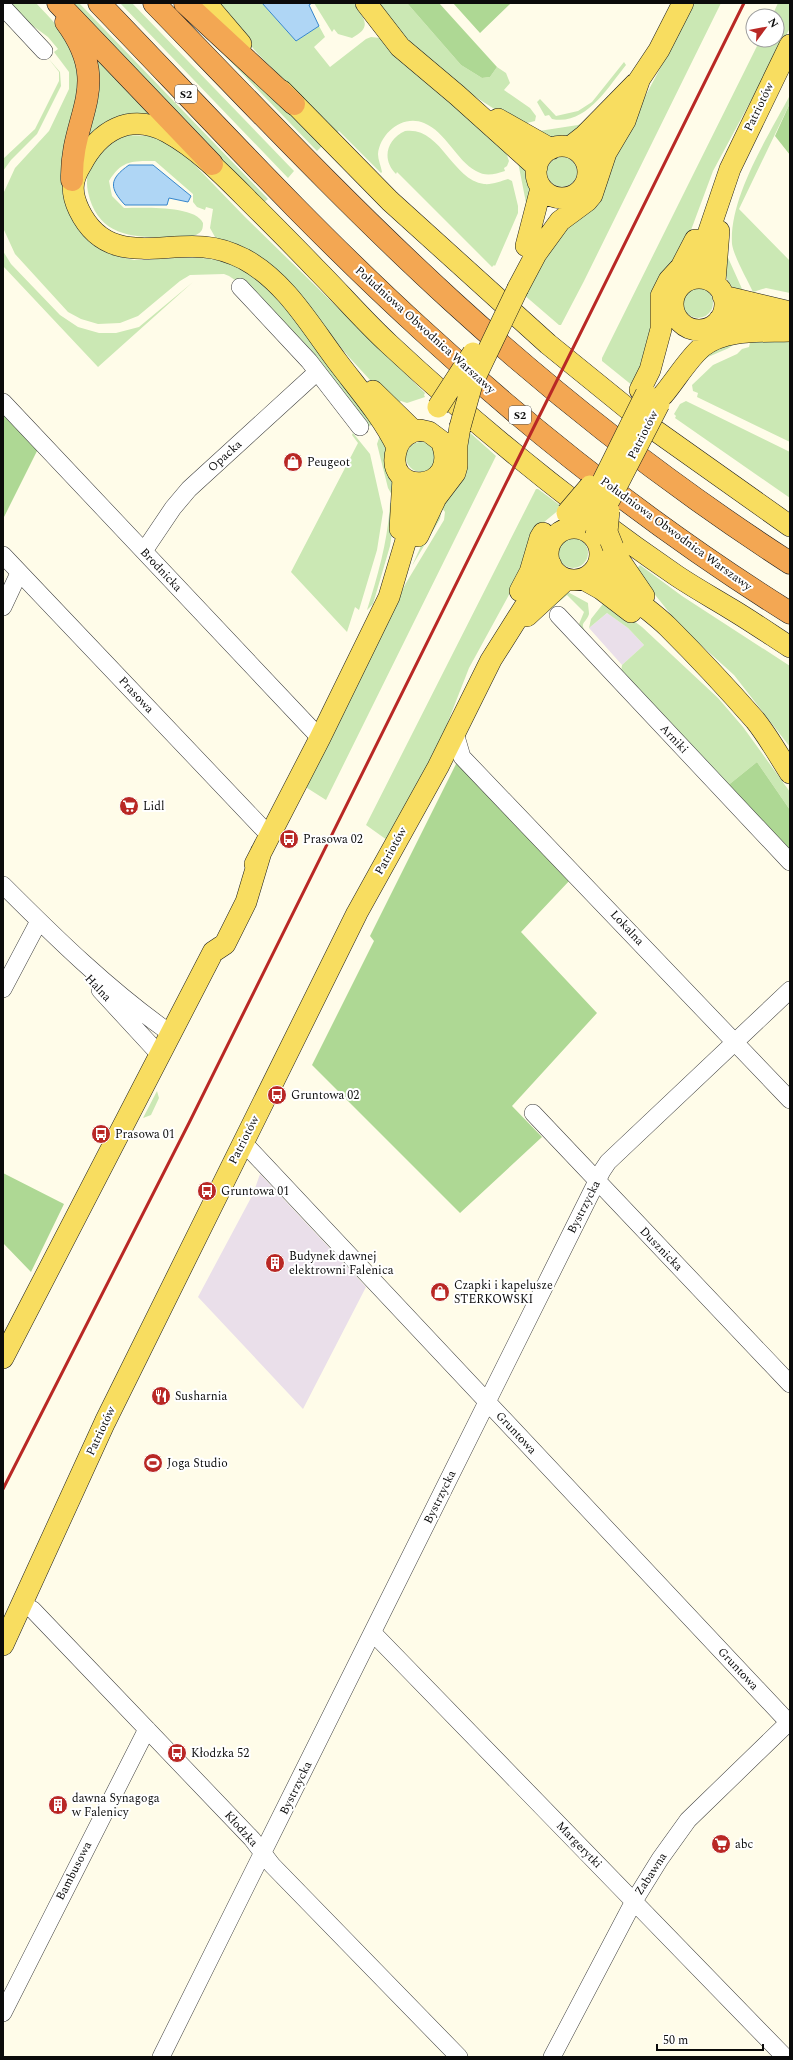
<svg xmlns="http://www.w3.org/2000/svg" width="793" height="2060" font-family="Spectral,serif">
<rect width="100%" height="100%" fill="#fffce9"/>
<path fill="#eadfea" d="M607,613L628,628L644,645L622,665L589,628Z
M260,1174L366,1287L303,1409L198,1297L253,1194Z"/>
<path fill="#cbe8b4" d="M8,3H36C50,18 67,34 74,54C85,81 68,149 62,180C65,226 89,251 134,260C163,260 196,253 225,262C261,273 290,315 313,343C334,369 355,395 375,422L367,428L238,282L229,276L224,274L190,275L180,281L138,316L120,323L98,324L81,319L68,312L15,254L4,230V192L15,168L49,131L69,89V72L54,52L58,49L48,37L25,20Z
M68,3H79L268,199L262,204Z
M120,3H132L294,171L288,178Z
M174,3H177L323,145L317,151Z
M215,3H262L296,41L319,26L325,37L314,47L330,67L366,39L371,37L380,38L485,125L506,152L509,161L507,166L504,168L505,171C495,174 486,177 476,171C456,160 446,132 424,123C403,114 380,133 378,154C378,160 381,166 382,172L381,173L339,131L336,133L258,54Z
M314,3H354C364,19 373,27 352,38L338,34L334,29L332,32Z
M375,3H407L461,65L482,78L490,77L497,67L506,73L510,83L504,90L530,108L536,116L535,121L527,123L524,128L463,89L417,52Z
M695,3H721L584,281L561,325H559L523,294L535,266L615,153Z
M778,3H790V28L713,171L633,386L602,361V358L760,40H777V16H772Z
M93,54L158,116L87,136Z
M48,58L60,72L61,86L37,134L11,160L3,171V159L35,129L59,81V72Z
M624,62L626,65C608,87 586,126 552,119L549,115L545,116L537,102L540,99L556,116L578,111L592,102Z
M790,95V103L739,209L790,261V293L766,288L753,292C747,279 734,257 732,244C729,197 769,135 790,95Z
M595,117L564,138L548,139L539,131L578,125Z
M405,131C441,126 451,179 484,184C492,185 501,181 508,179L512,181L518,206V213L495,266L494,265L492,267L397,172L396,174C381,159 387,139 405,131Z
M124,135L150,136L162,139L187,157L245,217L425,393L424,395L425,397L407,403L401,401L394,406L348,356L288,283L215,237L210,228L213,209L206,207L205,210L197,207L193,202V194L155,161C132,161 122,160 109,181L112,196L124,208C141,208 195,205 203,223C203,229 202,232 196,235C188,239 175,237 166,237C129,238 97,234 88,192C82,163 103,149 124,135Z
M547 172a15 15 0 1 1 30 0a15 15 0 1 1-30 0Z
M518,162L528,170L532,187L527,208Z
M3,251L11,264L60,315L78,327L99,333H116L139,327L193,282L98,367L3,266Z
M725,251L743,291C723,290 724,264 725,251Z
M683 303a15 15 0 1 1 30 0a15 15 0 1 1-30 0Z
M790,337V442L697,397L698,393L693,391L692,385L713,365L737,354L742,349L749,347L751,338Z
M735,343L729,348L708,357L684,378L710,349Z
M686,401L790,452V498L675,418L676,416L674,414L680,404Z
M468,431L496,456L326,800L304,786L406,583L444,520L445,512L442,508Z
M353,433L370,454L383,512L377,550L359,610L355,607L347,632L291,572L358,443L352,435Z
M384,433L396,479L392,495L388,488L377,444L379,438Z
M406 457a15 15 0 1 1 30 0a15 15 0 1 1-30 0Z
M536,489H538L561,506L560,509L538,527L522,571L469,668L442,737L421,779L387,840L366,825Z
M397,499L390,546L373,604L367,610C378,575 388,540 390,503Z
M437,510L441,514L440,519L412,566Z
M558 553a15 15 0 1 1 30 0a15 15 0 1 1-30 0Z
M640,565L682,596L790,666V747L734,675L681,627L635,570Z
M566,591L588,603C588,606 589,611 589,614C586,624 578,622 587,634L579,624L584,612L567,595L548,611L544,608Z
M606,600L642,627L718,698L743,727L790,792V810L757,762L726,787L621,672L622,665L644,645L628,628L607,613L589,628L591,619Z
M157,1091L159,1098L151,1115L143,1118Z"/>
<path fill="#aed894" d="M407,3H439L497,67L490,77L482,78L461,65Z
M453,3H511L480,33Z
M790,103V155L775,136Z
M3,412L38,449L3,519Z
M458,760L570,880L521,932L597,1013L512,1106L542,1137L460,1213L312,1065L374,941L370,936Z
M757,762L790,810V854L726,787Z
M3,1173L64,1204L31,1272L3,1243Z"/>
<path fill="#afd6f5" stroke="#3686cc" d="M262,3H312L309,5L319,26L296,41Z
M129,165H153L191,196L188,202L169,198L167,205H125C109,188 109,179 129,165Z"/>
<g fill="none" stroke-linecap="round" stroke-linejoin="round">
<defs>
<path id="minor" d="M3,7L44,51
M240,287L309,361L360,427
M3,402L320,738
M144,551L173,508L189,489L317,372
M3,555L269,835
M3,607L19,573
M558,615L790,862
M455,733L462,757L790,1100
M3,885C56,938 109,990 170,1033
M3,989L39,921
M100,990L159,1054
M533,1113L790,1384
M243,1142L790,1724
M22,1604L33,1610L252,1839L272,1865L459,2057
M373,1633L785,2057
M3,2013L147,1729
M161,2057L602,1171L608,1162L790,990
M552,2057L634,1901L660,1859L688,1820L790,1721"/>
<path id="major" d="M206,3L241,44
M366,3L400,47L457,95L537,167
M282,91L390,201L548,344L649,426L790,526
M631,92L659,50L683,3
M498,119L551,149
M536 172a26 26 0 1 1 52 0a26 26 0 1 1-52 0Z
M570,147L584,136L635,84
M586,161L607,130
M526,246L541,188
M673 304a26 26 0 1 1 52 0a26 26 0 1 1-52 0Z
M693,278L730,169L790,45
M715,282L719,231
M518,288L536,254L560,221L587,201L592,195L606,153L625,121L639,81
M723,296L790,312
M719,320L742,318L771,320
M640,390L650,370L661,329V296L669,280L681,267L695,240
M373,391L414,431
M663,395C675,381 688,359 702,347C725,328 763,332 790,331
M420,430L429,432L441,441C463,494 381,497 397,448C400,438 410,431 420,430Z
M397,447C382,416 358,389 337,361C310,325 285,281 244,259C232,253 218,248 204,247C157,243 106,266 79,210C71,193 71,181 81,165C99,131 129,112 167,132C200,150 226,178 252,204C274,226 295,247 316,269C341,294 363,320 389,344C479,428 576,507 677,576C695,588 713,598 731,609C751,621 770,634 790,647
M548 554a26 26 0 1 1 52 0a26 26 0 1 1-52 0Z
M400,529L403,478
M418,536L436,498L455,473L457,466V445L460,427
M613,547L618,558L644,596
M600,559C612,588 646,605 668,627C698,657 727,688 755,720C768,736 779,756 790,773
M583,579L601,589L631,612
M520,591L530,572L540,538L543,533
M527,616L567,579
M255,864L320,738L389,597L417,503L425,484
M3,1358L213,952L225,944L246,902L261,852
M3,1645L105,1422L357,913L438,767L491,660L551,565"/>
<path id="highway" d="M58,3L212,164
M99,3C205,113 309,227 422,330C536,435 659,531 790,613
M154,3C252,104 349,207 453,302C558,398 671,486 790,563
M185,3L294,104
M66,22C114,87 70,115 72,180"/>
</defs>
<use href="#minor" stroke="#3e3e3e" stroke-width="18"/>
<use href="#major" stroke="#1c1c1c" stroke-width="22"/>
<use href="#highway" stroke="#1c1c1c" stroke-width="23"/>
<use href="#minor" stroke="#fff" stroke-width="17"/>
<use href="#major" stroke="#f8dd60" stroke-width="21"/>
<use href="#highway" stroke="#f3a753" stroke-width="22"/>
<path stroke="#b92825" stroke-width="3" d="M3,1489L189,1123L744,3"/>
<defs>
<path id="major-bridge" d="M438,407L473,353
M460,427L472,384L518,288
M609,511L607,532L613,547
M567,513L590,486
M580,522L592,503L646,394
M596,535L600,514L610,499L659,404"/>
</defs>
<use href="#major-bridge" stroke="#1c1c1c" stroke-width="22" stroke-linecap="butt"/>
<use href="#major-bridge" stroke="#f8dd60" stroke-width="21"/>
</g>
<defs>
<symbol id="shop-disc" viewBox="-11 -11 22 22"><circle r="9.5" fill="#b92825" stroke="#fff"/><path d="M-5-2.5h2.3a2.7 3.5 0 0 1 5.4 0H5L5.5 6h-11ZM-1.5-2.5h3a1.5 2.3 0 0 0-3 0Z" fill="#fff"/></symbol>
<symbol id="supermarket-disc" viewBox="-11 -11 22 22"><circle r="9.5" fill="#b92825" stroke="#fff"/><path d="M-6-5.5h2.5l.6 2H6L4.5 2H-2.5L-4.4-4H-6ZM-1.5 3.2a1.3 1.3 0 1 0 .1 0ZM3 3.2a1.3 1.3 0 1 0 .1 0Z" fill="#fff"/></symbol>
<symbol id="bus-disc" viewBox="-11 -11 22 22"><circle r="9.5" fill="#b92825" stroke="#fff"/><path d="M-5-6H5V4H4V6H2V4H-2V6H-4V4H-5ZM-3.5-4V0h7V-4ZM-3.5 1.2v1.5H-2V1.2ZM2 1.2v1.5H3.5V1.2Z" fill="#fff"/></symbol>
<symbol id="building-disc" viewBox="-11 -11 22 22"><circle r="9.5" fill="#b92825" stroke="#fff"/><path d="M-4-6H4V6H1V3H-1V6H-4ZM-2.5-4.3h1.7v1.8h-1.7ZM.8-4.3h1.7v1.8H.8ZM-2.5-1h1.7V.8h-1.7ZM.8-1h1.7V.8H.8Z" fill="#fff"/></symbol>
<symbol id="restaurant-disc" viewBox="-11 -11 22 22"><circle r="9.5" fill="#b92825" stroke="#fff"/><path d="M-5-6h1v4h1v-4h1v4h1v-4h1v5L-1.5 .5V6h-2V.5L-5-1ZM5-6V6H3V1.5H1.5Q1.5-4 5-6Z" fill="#fff"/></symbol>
<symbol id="stadium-disc" viewBox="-11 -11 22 22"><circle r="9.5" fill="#b92825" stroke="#fff"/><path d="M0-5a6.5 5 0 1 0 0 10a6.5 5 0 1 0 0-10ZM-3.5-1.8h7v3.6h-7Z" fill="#fff"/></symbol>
</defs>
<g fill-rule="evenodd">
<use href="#shop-disc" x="282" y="451" width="22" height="22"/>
<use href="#supermarket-disc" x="118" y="795" width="22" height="22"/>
<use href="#bus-disc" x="278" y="828" width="22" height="22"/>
<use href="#bus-disc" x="266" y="1084" width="22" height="22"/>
<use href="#bus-disc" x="90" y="1123" width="22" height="22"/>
<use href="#bus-disc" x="196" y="1180" width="22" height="22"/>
<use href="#building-disc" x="264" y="1252" width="22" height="22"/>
<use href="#shop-disc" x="429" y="1281" width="22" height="22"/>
<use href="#restaurant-disc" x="150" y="1385" width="22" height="22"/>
<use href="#stadium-disc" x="142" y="1452" width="22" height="22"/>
<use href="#bus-disc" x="166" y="1742" width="22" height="22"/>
<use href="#building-disc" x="47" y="1794" width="22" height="22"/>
<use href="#supermarket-disc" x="710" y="1833" width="22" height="22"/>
</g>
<g text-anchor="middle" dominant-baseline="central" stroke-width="4" stroke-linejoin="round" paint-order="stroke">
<g fill="#fff" stroke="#545454" stroke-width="1">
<rect x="175" y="85" width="22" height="18" rx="3"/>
<rect x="509" y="406" width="22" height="18" rx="3"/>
</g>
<g font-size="11" font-weight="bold" fill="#0b0b0b">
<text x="186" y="94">S2</text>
<text x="520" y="415">S2</text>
</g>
<g font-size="12" fill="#0b0b0b" stroke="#fff">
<text transform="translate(759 107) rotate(-64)">Patriotów</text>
<text transform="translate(425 330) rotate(42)">Południowa Obwodnica Warszawy</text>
<text transform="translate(643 435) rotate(-63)">Patriotów</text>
<text transform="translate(225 456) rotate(-42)">Opacka</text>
<text transform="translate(676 534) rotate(36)">Południowa Obwodnica Warszawy</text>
<text transform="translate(161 570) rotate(47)">Brodnicka</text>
<text transform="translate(136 695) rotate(47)">Prasowa</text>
<text transform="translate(674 739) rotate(47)">Arniki</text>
<text transform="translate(391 851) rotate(-61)">Patriotów</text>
<text transform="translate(627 928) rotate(47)">Lokalna</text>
<text transform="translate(98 988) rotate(47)">Halna</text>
<text transform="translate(244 1140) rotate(-63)">Patriotów</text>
<text transform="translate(584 1207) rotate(-63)">Bystrzycka</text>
<text transform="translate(661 1249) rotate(46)">Dusznicka</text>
<text transform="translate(101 1431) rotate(-65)">Patriotów</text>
<text transform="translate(516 1433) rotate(47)">Gruntowa</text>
<text transform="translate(440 1497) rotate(-64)">Bystrzycka</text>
<text transform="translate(738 1669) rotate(47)">Gruntowa</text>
<text transform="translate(296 1788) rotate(-64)">Bystrzycka</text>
<text transform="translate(241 1829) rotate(48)">Kłodzka</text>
<text transform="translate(579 1845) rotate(46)">Margerytki</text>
<text transform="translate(74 1871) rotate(-63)">Bambusowa</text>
<text transform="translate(651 1874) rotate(-57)">Zabawna</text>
</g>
<g font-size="12" fill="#0b0b0b" stroke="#fff" text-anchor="start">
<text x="307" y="462">Peugeot</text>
<text x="143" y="806">Lidl</text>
<text x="303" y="839">Prasowa 02</text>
<text x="291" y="1095">Gruntowa 02</text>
<text x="115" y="1134">Prasowa 01</text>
<text x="221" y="1191">Gruntowa 01</text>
<text x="289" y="1256">Budynek dawnej<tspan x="289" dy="14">elektrowni Falenica</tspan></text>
<text x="454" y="1285">Czapki i kapelusze<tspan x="454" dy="14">STERKOWSKI</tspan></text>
<text x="175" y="1396">Susharnia</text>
<text x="167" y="1463">Joga Studio</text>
<text x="191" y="1753">Kłodzka 52</text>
<text x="72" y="1798">dawna Synagoga<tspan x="72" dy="14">w Falenicy</tspan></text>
<text x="735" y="1844">abc</text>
</g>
</g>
<rect width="793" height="2060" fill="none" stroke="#0b0b0b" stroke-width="8"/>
<g transform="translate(765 28) rotate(58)"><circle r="19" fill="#ffffff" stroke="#9d9d9d"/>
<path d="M0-3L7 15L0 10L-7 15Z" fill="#b92825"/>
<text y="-6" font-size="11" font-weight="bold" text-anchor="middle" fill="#0b0b0b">N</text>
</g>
<path d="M657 2044v6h106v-6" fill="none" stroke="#0b0b0b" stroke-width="2"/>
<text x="663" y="2044" font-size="12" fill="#0b0b0b" stroke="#ffffff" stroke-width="3" paint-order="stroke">50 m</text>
</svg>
